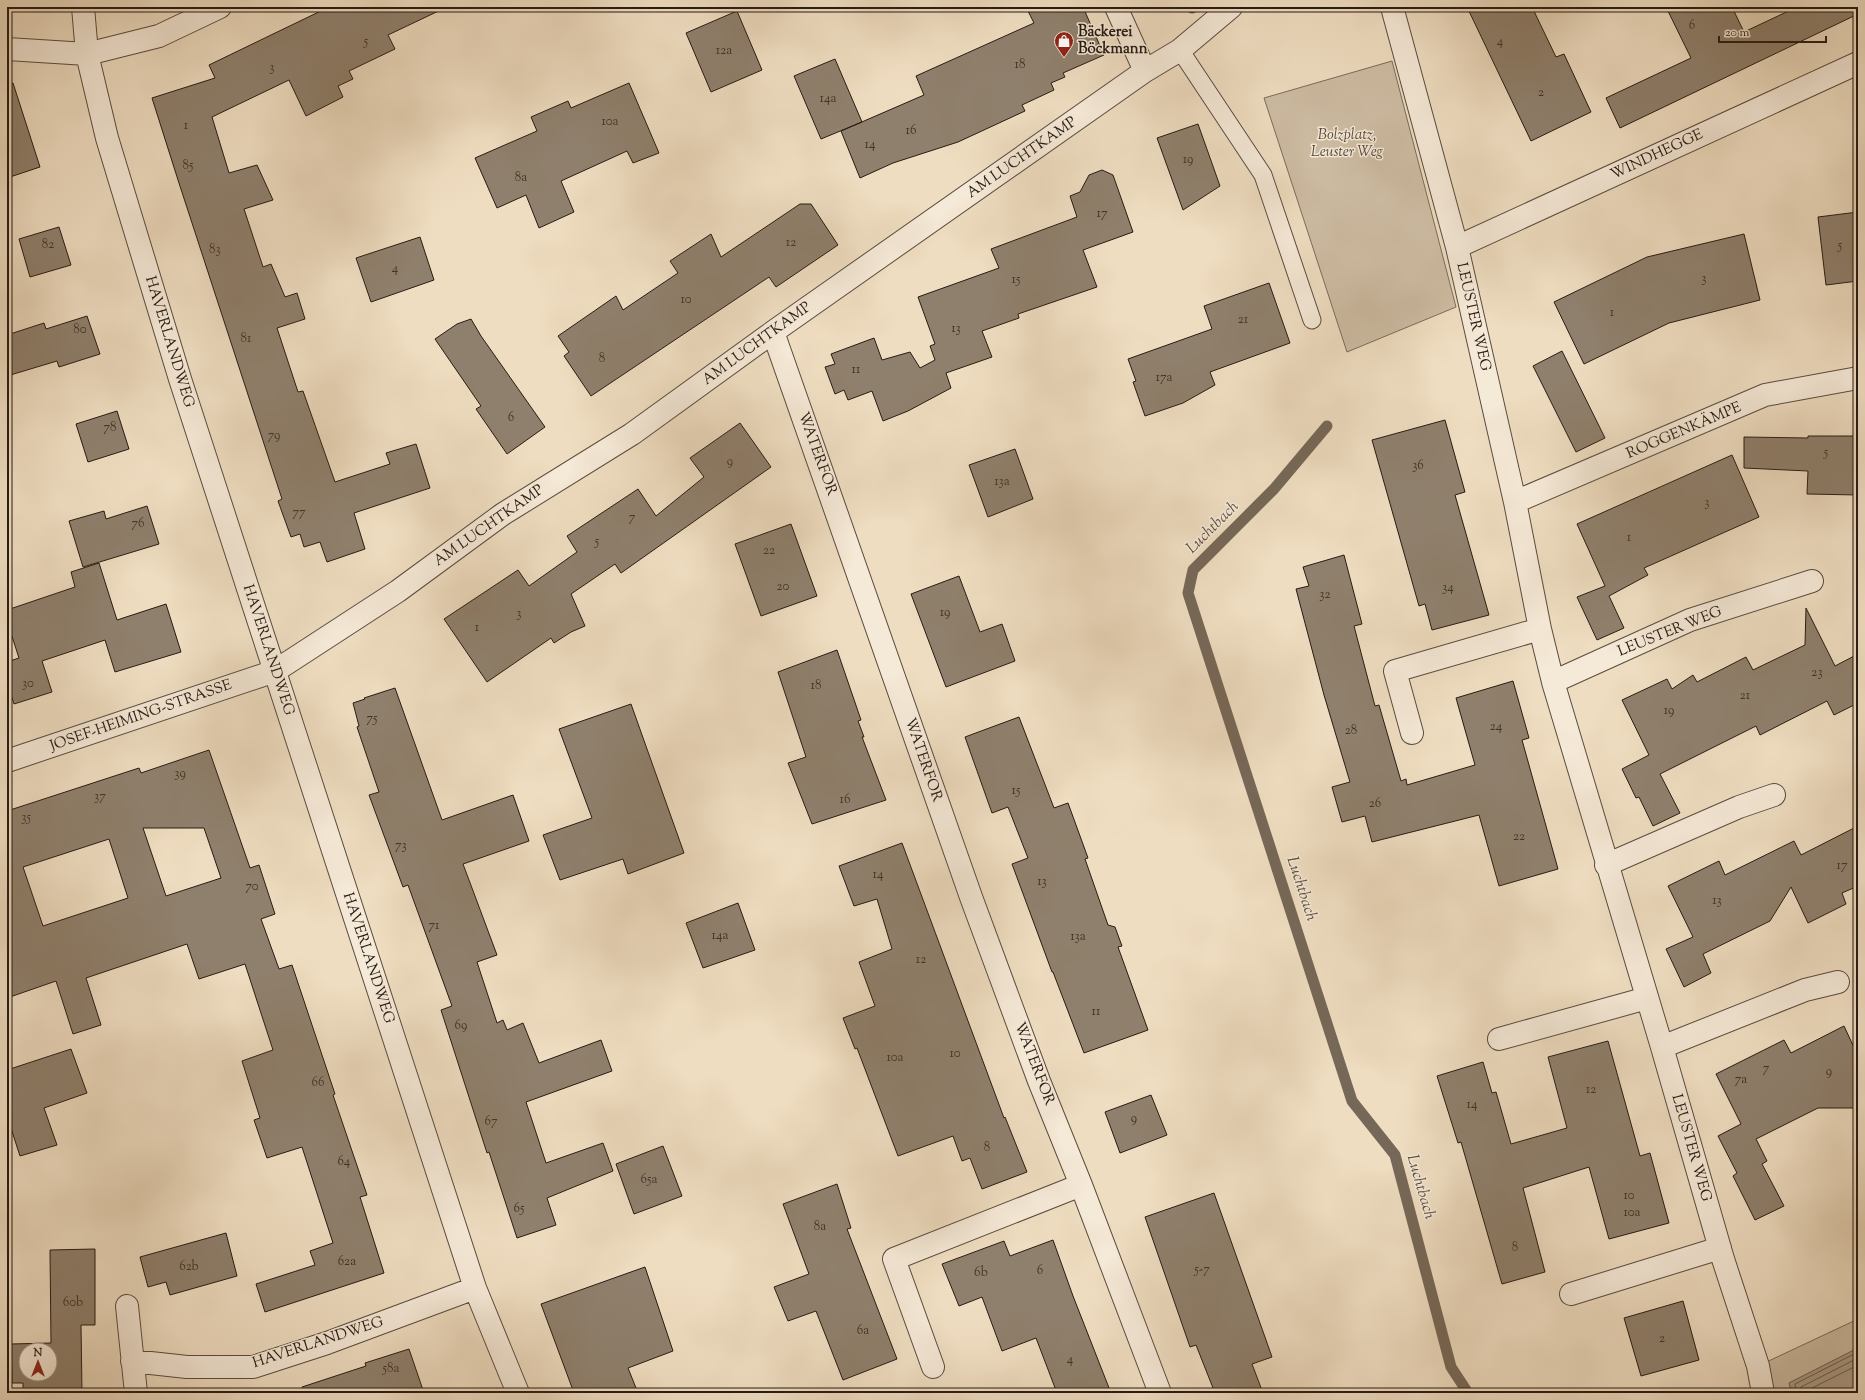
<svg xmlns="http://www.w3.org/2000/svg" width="1865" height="1400" font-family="'Sorts Mill Goudy',serif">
<rect width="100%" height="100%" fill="#efddc1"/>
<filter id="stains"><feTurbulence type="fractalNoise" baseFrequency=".005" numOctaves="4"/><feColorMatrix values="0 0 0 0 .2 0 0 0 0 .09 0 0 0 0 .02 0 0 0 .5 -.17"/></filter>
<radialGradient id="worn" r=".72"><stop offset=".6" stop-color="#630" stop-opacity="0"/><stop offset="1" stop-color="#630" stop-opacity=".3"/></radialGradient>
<path fill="#cdbca3" stroke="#7a6c5b" d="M1392,61L1456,307L1347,352L1264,98Z
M1858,1319V1348L1789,1383L1792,1393H1763L1758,1366Z"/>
<path fill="#ab9b86" stroke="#766858" d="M1858,1348V1393H1792L1789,1383Z"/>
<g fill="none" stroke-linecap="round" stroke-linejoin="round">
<path stroke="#695b4c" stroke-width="1" d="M1796,1393L1795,1384L1858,1352
M1801,1393V1387L1858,1358
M1807,1393L1808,1390L1858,1365"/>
<path stroke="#766858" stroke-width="11" d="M1192,8L1193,7
M1327,426L1274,489L1193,570L1188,593L1352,1101L1395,1155L1451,1367L1468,1393"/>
</g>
<path fill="#8f806d" stroke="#271b13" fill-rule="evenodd" d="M329,7H447L388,35L395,49L349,71L353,79L338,86L343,97L306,116L289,80L212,117L229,173L257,165L273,200L244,209L263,267L271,264L285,297L297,293L305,319L277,328L298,392L303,391L335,482L390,464L386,453L416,444L430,488L354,513L365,549L327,562L320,542L304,547L300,534L291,537L278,501L282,499L178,180L152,98L215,78L209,65Z
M1026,7H1083L1104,55L1063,73L1065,77L1051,83L1054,90L1022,105L1025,111L958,142L893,163L860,178L841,131L924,95L916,76L1034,23Z
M1467,7H1532L1556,57L1564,54L1591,112L1531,141Z
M1666,7H1732L1744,32L1797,7H1858V14L1620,128L1606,98L1691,58Z
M737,11L762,70L711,92L686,33Z
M835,59L862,122L821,139L794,76Z
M13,83L40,167L7,178V84Z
M629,83L659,153L633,163L627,151L561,181L574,212L539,228L526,195L497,208L475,158L537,131L531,117L568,101L571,108Z
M1198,124L1220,186L1183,210L1157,138Z
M1102,170L1113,175L1133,232L1083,250L1097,287L1018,314L1019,318L982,331L992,357L946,373L951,388L908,411L883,421L872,391L848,400L844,390L835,394L825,367L835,364L831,354L874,338L882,360L910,352L920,368L935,360L930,346L935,344L918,297L999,268L991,249L1077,217L1070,196L1080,192L1089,175Z
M800,204H811L838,245L776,287L769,277L591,396L564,356L569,352L558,336L616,296L623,310L678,273L670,261L711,234L721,257Z
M1858,212V281L1826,285L1818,217Z
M59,227L71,265L30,277L19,239Z
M1744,234L1760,300L1669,323L1584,364L1554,302L1647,257Z
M420,237L434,280L371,302L356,258Z
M1269,283L1290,343L1210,372L1215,385L1183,403L1145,416L1133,382L1136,381L1128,359L1212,329L1204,306Z
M87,316L100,354L59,367L57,361L7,376V335L44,323L46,329Z
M471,319L481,336L545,427L507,454L476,409L481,406L435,339L457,324Z
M1562,351L1605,438L1576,452L1533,366Z
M117,411L129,449L88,462L76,424Z
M1445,420L1465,492L1455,495L1489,615L1432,630L1425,604L1419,606L1372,440Z
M740,423L771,467L621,573L615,564L571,594L585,626L571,632L554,643L551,638L487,682L444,619L518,570L529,586L577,552L567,536L638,489L656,516L704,477L690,458Z
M1808,436H1858V495L1807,494L1808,471L1744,468V437L1808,438Z
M1015,449L1033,499L988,517L969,465Z
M1732,455L1759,517L1644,568L1648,575L1609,596L1624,628L1597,640L1577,597L1605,586L1577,524Z
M147,506L159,544L83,567L69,521L104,511L106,519Z
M791,524L817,596L761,616L735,544Z
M1344,555L1362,624L1354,626L1375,706L1379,705L1401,781L1406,779L1407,785L1475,765L1456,698L1513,681L1529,738L1522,740L1558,869L1499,886L1479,815L1372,842L1365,816L1342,822L1332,787L1350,782L1324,695L1296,589L1309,586L1303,567Z
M99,563L117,620L166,604L181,652L115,672L105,640L42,661L52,692L14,704L7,683V662L19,658L7,621V610L75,587L71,572Z
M959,576L980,632L1002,624L1015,661L946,687L911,594Z
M1806,608L1835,666L1858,654V703L1834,715L1827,701L1760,735L1756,726L1660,774L1680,813L1653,826L1639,797L1636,798L1622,769L1649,755L1622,700L1667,679L1672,689L1693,675L1697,682L1746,657L1753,670L1805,645Z
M837,650L861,720L858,721L864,737H862L886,800L812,824L788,763L806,757L778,672Z
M395,688L442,820L513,795L529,841L463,864L497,955L477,962L497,1023L503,1020L507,1030L523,1023L539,1063L601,1040L612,1071L526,1102L546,1163L603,1143L613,1171L547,1198L556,1225L517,1238L489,1152L487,1153L441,1010L452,1006L408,885L403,887L369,795L379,792L357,727L359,726L353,703L365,699L364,698Z
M631,704L684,853L628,874L623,859L560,880L543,835L592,818L559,729Z
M1019,717L1054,808L1068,803L1088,858L1085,859L1108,925L1115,927L1122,946L1118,947L1148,1030L1084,1053L1053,972H1052L1012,864L1028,858L1008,807L992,813L965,737Z
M209,750L250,868L259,865L275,914L261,919L279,969L292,965L335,1094L333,1095L367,1195L360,1197L384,1273L265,1312L256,1284L315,1265L310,1251L333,1243L302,1147L267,1158L254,1120L260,1118L242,1061L273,1050L245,964L199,979L187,944L86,978L101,1025L73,1034L56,981L7,998V811L139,768L141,773ZM143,828H204L221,878L166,896ZM109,839L128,898L43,926L23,867Z
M1858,826V886L1842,893L1846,904L1808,923L1791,887L1770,921L1703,954L1711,973L1684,987L1666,949L1693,937L1668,886L1719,861L1725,875L1794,841L1801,855Z
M902,843L1004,1118L1005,1117L1027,1172L982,1189L970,1158L962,1161L953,1136L898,1156L857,1048L855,1049L843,1018L875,1006L859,962L892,949L877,899L854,906L839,866Z
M738,903L755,950L703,968L686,923Z
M1844,1026L1858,1056V1108H1818L1756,1139L1767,1161L1762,1164L1784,1206L1755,1220L1733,1176L1737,1173L1718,1136L1741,1124L1716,1074L1784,1040L1791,1053Z
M1608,1041L1640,1156L1650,1153L1669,1223L1609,1239L1589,1167L1523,1188L1545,1272L1502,1284L1461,1142L1458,1143L1437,1076L1483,1062L1492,1093L1496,1092L1511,1144L1567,1128L1548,1057Z
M71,1049L87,1093L44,1108L57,1145L20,1156L7,1116V1070Z
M1151,1095L1167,1135L1120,1153L1105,1112Z
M663,1146L682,1196L634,1214L616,1164Z
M837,1184L851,1228L847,1229L897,1359L843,1380L816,1311L788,1321L774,1287L809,1274L783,1204Z
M1214,1193L1272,1357L1252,1364L1263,1393H1215L1196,1345L1190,1347L1145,1217Z
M226,1233L237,1276L170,1295L166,1282L148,1287L140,1257Z
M1053,1240L1073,1296L1111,1393H1057L1036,1338L1002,1351L982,1297L959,1306L942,1264L1004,1241L1010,1256Z
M95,1249V1325H81L82,1393H23V1383H12L11,1344L51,1343L50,1250ZM26,1350H50V1374H26Z
M645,1267L673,1351L628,1368L638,1393H574L541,1304Z
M1683,1301L1699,1360L1641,1376L1624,1318Z
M409,1349L424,1393H303L302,1387L366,1366L365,1363Z"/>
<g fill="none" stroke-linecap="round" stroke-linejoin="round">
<defs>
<path id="service" d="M1180,50L1263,175L1312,320"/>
<path id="minor" d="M83,7L87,54L107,138L180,379L475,1288L518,1393
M1116,7L1145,71
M1392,7L1457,247L1515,502L1540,629L1553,682L1662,1047L1723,1259L1758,1366L1763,1393
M7,49L87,54L159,36L220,7
M1457,247L1858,63
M773,332L971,897L1039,1081L1081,1185L1160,1393
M1515,502L1765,395L1858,378
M1553,682L1690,620L1812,581
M1412,733L1395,671L1540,629
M7,761L275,671L398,591L503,514L632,434L773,332L1145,71L1180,50L1231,7
M1606,865L1739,807L1774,795
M1499,1039L1647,998
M1662,1047L1805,990L1838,982
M1571,1294L1720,1248
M127,1306L136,1393
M132,1361L187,1367H253L327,1343L475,1288
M933,1367L894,1259L1081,1185"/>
</defs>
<use href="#service" stroke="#594c3e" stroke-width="19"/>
<use href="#minor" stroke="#594c3e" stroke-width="24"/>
<use href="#service" stroke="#f5e9d7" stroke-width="17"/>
<use href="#minor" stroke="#f5e9d7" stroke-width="22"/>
</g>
<defs>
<symbol id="shop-pin" viewBox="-11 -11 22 30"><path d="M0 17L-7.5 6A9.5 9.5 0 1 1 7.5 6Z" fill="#8f2418" stroke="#f5e9d7"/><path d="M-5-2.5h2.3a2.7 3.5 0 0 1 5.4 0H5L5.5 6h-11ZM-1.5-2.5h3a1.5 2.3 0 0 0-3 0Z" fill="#fff"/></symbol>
</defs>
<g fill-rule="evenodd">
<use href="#shop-pin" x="1053" y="30" width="22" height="30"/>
</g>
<g text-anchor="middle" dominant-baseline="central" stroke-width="3" stroke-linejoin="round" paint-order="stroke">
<g font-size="13" fill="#41342a">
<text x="1692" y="26">6</text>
<text x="366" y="42">5</text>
<text x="1500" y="42">4</text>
<text x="724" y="51">12a</text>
<text x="1020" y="65">18</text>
<text x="272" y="68">3</text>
<text x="1541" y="93">2</text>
<text x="828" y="99">14a</text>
<text x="610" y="122">10a</text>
<text x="186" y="126">1</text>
<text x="911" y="131">16</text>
<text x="870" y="145">14</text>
<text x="1188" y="160">19</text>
<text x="188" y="166">85</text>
<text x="521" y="178">8a</text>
<text x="1102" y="214">17</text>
<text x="791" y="243">12</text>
<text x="48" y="245">82</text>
<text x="1840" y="246">5</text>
<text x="215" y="250">83</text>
<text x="395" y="269">4</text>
<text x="1704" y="279">3</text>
<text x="1016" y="280">15</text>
<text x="686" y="300">10</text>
<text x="1612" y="313">1</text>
<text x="1243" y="320">21</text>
<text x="956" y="329">13</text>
<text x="80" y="330">80</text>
<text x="246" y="339">81</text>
<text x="602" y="359">8</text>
<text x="856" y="370">11</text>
<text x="1164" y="378">17a</text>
<text x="511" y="418">6</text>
<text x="110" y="428">78</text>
<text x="274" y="436">79</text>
<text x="1826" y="453">5</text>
<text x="730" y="462">9</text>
<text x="1418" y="466">36</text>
<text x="1002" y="482">13a</text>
<text x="1707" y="503">3</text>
<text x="299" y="513">77</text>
<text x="632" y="518">7</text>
<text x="138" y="524">76</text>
<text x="1629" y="538">1</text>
<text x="597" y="542">5</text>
<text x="769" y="551">22</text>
<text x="783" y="587">20</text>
<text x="1448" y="588">34</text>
<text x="1325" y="595">32</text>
<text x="945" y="613">19</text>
<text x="519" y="614">3</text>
<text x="477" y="628">1</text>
<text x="1817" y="673">23</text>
<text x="28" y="684">30</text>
<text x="816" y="686">18</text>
<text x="1745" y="696">21</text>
<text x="1669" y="711">19</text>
<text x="372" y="719">75</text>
<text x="1496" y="727">24</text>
<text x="1351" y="731">28</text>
<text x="180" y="774">39</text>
<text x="1016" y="791">15</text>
<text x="100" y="797">37</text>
<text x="845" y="800">16</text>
<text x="1375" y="804">26</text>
<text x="26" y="818">35</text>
<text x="1519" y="837">22</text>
<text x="401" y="846">73</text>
<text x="1842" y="866">17</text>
<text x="878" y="875">14</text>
<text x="1042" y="882">13</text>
<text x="252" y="887">70</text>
<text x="1717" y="901">13</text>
<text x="434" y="926">71</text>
<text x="720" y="936">14a</text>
<text x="1078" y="937">13a</text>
<text x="921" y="960">12</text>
<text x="1096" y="1012">11</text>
<text x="461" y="1026">69</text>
<text x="955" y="1054">10</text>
<text x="895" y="1058">10a</text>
<text x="1766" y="1069">7</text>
<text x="1829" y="1072">9</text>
<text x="1741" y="1080">7a</text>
<text x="318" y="1083">66</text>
<text x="1591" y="1090">12</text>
<text x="1472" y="1105">14</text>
<text x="1134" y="1119">9</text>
<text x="491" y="1122">67</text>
<text x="987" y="1148">8</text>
<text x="344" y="1162">64</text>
<text x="649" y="1180">65a</text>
<text x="1629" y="1196">10</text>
<text x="519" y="1209">65</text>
<text x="1632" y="1213">10a</text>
<text x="820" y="1227">8a</text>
<text x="1515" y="1248">8</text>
<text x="347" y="1262">62a</text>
<text x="189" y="1267">62b</text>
<text x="1202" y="1270">5-7</text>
<text x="1040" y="1271">6</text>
<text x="981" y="1273">6b</text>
<text x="73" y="1303">60b</text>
<text x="863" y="1331">6a</text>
<text x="1662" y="1339">2</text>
<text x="1070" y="1360">4</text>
<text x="391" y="1369">58a</text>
</g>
<g font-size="15" font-weight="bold" fill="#271b13" stroke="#f5e9d7" text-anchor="start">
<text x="1078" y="32">Bäckerei<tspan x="1078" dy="17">Böckmann</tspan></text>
</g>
<g font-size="15" font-style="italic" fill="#594b3e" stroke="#f5e9d7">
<text x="1347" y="135">Bolzplatz,<tspan x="1347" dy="17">Leuster Weg</tspan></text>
</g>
<g font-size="15" fill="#271b13" stroke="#f5e9d7">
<text transform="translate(1657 155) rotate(-25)">WINDHEGGE</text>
<text transform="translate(1022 158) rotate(-35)">AM LUCHTKAMP</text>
<text transform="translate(1473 317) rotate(77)">LEUSTER WEG</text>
<text transform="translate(169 342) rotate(73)">HAVERLANDWEG</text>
<text transform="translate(757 344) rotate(-36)">AM LUCHTKAMP</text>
<text transform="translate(1684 431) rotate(-23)">ROGGENKÄMPE</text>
<text transform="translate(817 454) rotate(70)">WATERFOR</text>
<text transform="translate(489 526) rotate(-35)">AM LUCHTKAMP</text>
<text transform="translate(1670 632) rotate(-22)">LEUSTER WEG</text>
<text transform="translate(268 650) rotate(72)">HAVERLANDWEG</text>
<text transform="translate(141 716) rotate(-19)">JOSEF-HEIMING-STRASSE</text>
<text transform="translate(923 760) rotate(71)">WATERFOR</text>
<text transform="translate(368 958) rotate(72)">HAVERLANDWEG</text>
<text transform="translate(1034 1064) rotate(69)">WATERFOR</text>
<text transform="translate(1691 1148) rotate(74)">LEUSTER WEG</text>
<text transform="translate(318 1343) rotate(-18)">HAVERLANDWEG</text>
</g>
<g font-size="16" font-style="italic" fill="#5c4e41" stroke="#f5e9d7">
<text transform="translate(1213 528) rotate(-45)">Luchtbach</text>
<text transform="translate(1301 889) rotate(72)">Luchtbach</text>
<text transform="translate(1420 1187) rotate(74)">Luchtbach</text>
</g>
</g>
<rect width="1865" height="1400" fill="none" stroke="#efddc1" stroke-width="24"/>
<rect x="8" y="8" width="1849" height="1384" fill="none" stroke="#271b13" stroke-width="2"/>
<rect x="12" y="12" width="1841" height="1376" fill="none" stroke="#271b13"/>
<g transform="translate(38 1362)"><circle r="19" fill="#f5e9d7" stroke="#a39789"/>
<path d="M0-3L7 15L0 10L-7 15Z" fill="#8f2418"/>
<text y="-6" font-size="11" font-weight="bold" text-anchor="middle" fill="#271b13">N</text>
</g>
<path d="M1719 36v6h107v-6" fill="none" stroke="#271b13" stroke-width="2"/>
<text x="1725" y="36" font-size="12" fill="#271b13" stroke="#f5e9d7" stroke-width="3" paint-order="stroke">20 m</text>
<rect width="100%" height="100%" filter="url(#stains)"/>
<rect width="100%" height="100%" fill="url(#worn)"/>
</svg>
